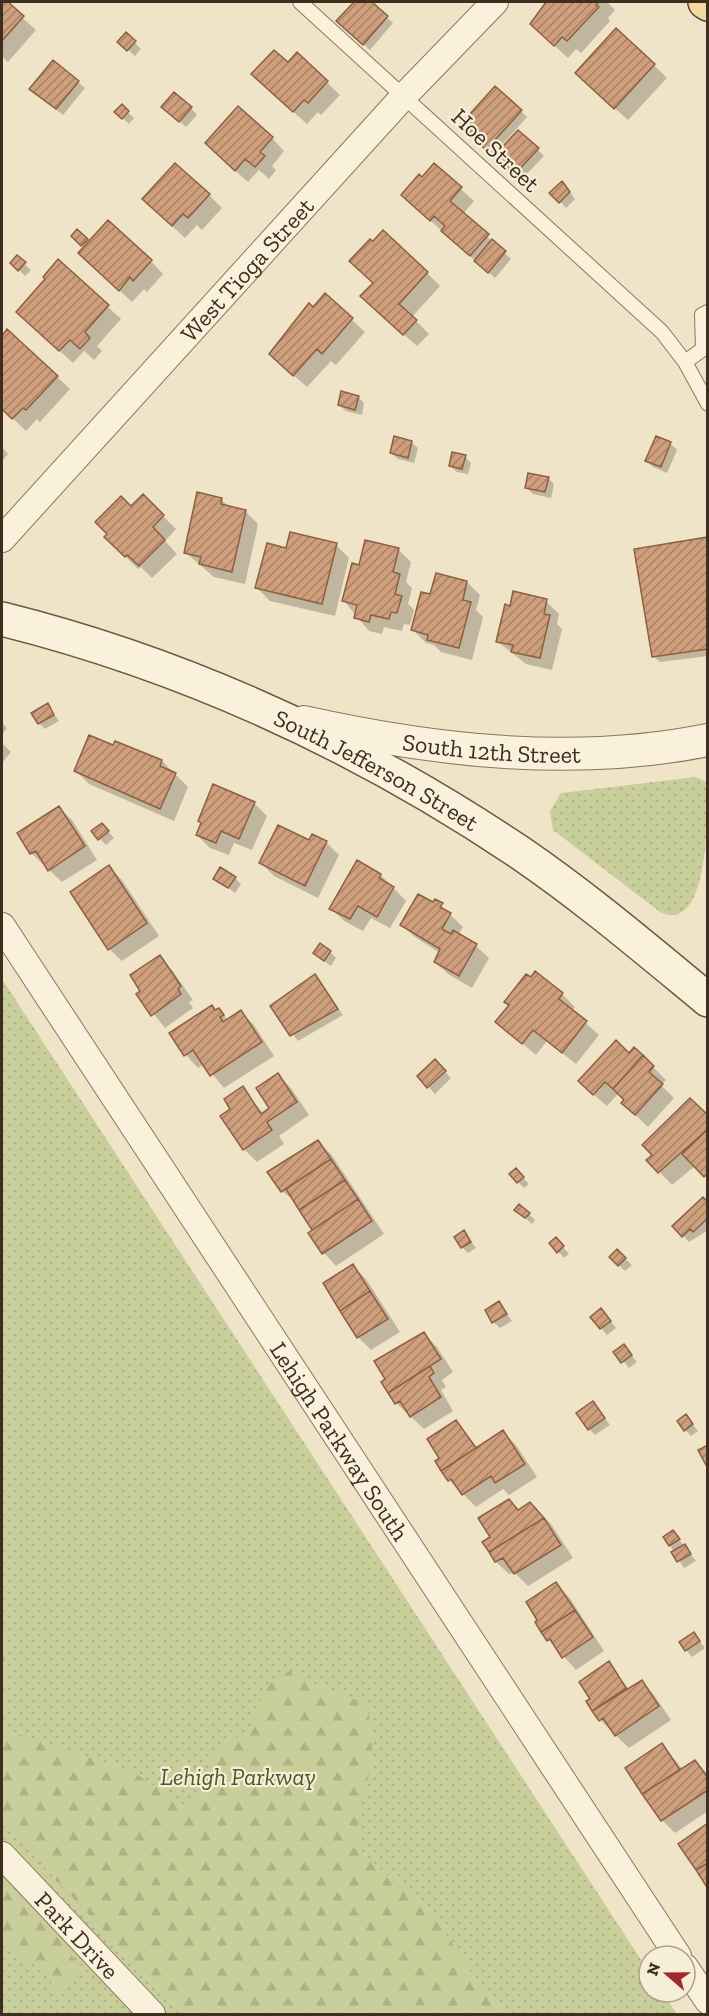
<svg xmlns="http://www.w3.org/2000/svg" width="709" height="2016" font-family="'Zilla Slab',serif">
<defs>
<pattern id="grass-dots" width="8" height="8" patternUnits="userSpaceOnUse" patternTransform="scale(1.5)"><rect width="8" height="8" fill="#c9cf9b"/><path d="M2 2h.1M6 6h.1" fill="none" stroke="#aeb285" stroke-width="1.8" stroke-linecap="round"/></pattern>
<pattern id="forest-firs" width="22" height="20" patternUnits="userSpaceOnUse" patternTransform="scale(1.5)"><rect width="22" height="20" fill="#c9cf9b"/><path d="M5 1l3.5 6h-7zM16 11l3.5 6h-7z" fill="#aeb285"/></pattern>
<pattern id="building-hatch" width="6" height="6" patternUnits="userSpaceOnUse" patternTransform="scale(1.5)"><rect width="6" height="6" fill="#cf9f7d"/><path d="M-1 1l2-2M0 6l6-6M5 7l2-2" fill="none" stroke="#a98266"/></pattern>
</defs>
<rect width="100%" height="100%" fill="#f0e4c8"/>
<path fill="url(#grass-dots)" d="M696,777L707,782C708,817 709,935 660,912L553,830L550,811L561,793Z
M2,979L649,1972V1992H662L677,2014H2Z"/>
<path fill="url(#forest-firs)" d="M2,1617L5,1636L4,1729L135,1773L187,1808L221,1745L250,1731L267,1685L290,1671L327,1690L368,1704L373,1761L357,1816L362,1852L438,1922L470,1970L505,2014H182L2,1822Z
M2,1882L51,1930L83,1969L56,1993L51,1988V1977L2,1941Z"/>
<path fill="#0003" d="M2,2H5L36,30L8,62L2,56Z
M356,2H369L393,23L370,50L338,21Z
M548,2H607L615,10L608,18L610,21L581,53L576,49L568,58L545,37L538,13Z
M126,34L141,49L135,56L119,42Z
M297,54L340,95L321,115L318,112L307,124L266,87Z
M53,62L85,88L63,115L38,95Z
M654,65L667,78L628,120L590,86Z
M496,88L527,117L493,155L462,125Z
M122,107L134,118L129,124L116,112Z
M191,108L197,115L186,127L169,113Z
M272,138L284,151L272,166L276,170L269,179L259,170L248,182L219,156Z
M537,149L544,156L521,180L501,163Z
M434,165L474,201L463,214L511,259L495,278L416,208L422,179Z
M568,190L575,199L566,208L552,193Z
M209,195L222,208L202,230L197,225L185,238L157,212Z
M77,231L90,242L151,261L163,274L147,292L144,289L132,302L93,266L85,248L73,236Z
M17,257L31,270L25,276L12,263Z
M58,261L121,319L97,346L102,351L94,360L84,351L73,363L31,325L47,279Z
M427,273L440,286L412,317L429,334L417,346L375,309Z
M325,295L365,332L336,365L331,361L307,387L284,367L313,309Z
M7,331L70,389L40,422L37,419L26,431L2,408V338Z
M358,397L364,403L362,415L346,411L339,405Z
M411,442L418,448L414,463L398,459L391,453Z
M670,443L677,450L667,473L653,467L647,461Z
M2,447L8,454L2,461Z
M465,457L471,463L468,474L457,472L450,466Z
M548,478L554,484L551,498L533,494L527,488Z
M143,496L176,529L165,541L177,554L152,578L141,567L138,569L106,537Z
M221,499L230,508L245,511L258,524L245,584L214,577L186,553Z
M708,538V656L660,662L653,656Z
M336,545L349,558L335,616L270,601L257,588L287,550Z
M398,549L411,562L406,582L412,588L408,604L414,610L410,625L404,624L402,631L384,627L382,634L369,631L344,601Z
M467,582L480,595L476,610L483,617L472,660L441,652L434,645L426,643L413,630L431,596Z
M546,601L559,614L557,624L562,629L552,670L526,664L498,642L511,607Z
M47,705L59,721L45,729L39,723Z
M2,723L7,728L2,735Z
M116,742L162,761L188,787L174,821L89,784L76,771L114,747Z
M2,743L11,752L2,763Z
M254,803L267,816L252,850L234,843L229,855L210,848L197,835Z
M59,808L72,820L97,860L62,882L31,853Z
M108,831L114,838L106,845L93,832Z
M310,842H326L339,855L318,898L274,876L261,863Z
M109,867L122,880L159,936L122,961L109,949Z
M381,875L406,901L390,928L371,918L363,931L344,921L331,908Z
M215,878H235L241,884L235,893Z
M435,900L463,927L458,935L476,946L489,958L472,988L448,974L435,962L440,953L415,937L402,924Z
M330,952L336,958L331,966L321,959Z
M160,957L172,970L193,1000L189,1002L193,1008L165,1028L138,994Z
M315,976L343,1015L298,1041L272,1006Z
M562,994L575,1007L572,1011L599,1035L576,1064L547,1041L536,1055L497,1022Z
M212,1006L229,1020L241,1012L254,1025L274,1056L224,1088L204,1064L198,1068L186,1055L171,1033Z
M629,1055L653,1067L666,1080L661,1085L674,1098L648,1127L623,1103L626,1100L619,1093L607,1106L593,1094Z
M435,1061L451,1078L435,1094L419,1076Z
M278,1075L291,1088L309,1115L279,1136L284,1144L257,1162L244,1149L232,1110L242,1088L264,1114L271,1109Z
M708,1117V1178L695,1166L672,1185L648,1160Z
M318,1142L331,1154L384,1234L336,1266L324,1253L314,1230L297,1203L282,1191Z
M516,1170L529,1184L524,1188L511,1175Z
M708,1203V1230L689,1242L674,1226Z
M520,1206L535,1220L532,1224L523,1216Z
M464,1232L476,1248L468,1253L462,1247Z
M556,1239L569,1254L564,1258L551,1243Z
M617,1251L632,1265L625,1271L611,1257Z
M353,1266L366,1279L400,1332L371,1350L358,1337Z
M499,1303L512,1321L500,1328L493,1322Z
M607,1316L616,1328L607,1335L592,1317Z
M424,1334L437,1347L453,1372L442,1380L446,1387L441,1390L453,1411L424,1429L396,1403L387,1379Z
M624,1346L637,1362L629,1368L616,1352Z
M593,1403L610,1425L595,1435L589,1429Z
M686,1416L698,1431L691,1436L685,1430Z
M456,1422L478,1448L503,1432L516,1445L537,1477L509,1495L503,1489L476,1507L449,1480L441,1458Z
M538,1511L551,1524L573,1558L528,1586L514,1572L509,1574L496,1562L484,1542Z
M673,1532L696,1561L684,1568L665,1537Z
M556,1584L569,1597L604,1651L576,1670L549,1640L537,1622Z
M694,1634L705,1648L692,1657L686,1650Z
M608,1663L630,1690L642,1682L654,1695L671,1720L629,1748L600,1720L588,1702L592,1699Z
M662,1744L683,1770L695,1761L708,1774V1811L675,1833L662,1820Z"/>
<path fill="url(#building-hatch)" stroke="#8d5f41" stroke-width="1.5" d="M2,2H8L24,16L2,41Z
M354,2H372L388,16L363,45L336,21Z
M546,2H599L596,5L599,7L567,41L562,37L554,46L530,24Z
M616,28L655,64L614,109L575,73Z
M126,32L136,41L127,51L117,42Z
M274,50L288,62L297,52L328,81L308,103L304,100L293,112L251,74Z
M53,60L79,81L56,109L29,89Z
M495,86L522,110L486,150L460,125Z
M174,92L192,107L179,122L161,107Z
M122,104L129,111L122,119L114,112Z
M238,106L273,137L260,152L265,156L255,167L245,159L235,171L205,143Z
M518,130L539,148L514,175L493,157Z
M175,163L210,194L188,218L183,214L172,226L142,199Z
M434,163L462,187L450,201L489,234L470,256L441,231L445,226L434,216L430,221L401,195L419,174L422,177Z
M562,181L570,192L559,203L549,193Z
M108,220L152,260L133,281L130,277L119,291L78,253Z
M77,229L88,239L81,246L71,236Z
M383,230L428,272L399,304L417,320L403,335L360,296L373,283L349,261L370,239L373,241Z
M492,239L506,251L488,273L474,261Z
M17,255L26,262L18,271L10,263Z
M58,259L109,305L85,332L90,338L80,349L70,340L59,351L16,312L45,279L43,277Z
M325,293L353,318L322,354L317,349L293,376L269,354L309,303L313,307Z
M7,329L58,376L26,410L23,408L12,419L2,409V336Z
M341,391L359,396L355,410L338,405Z
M394,436L412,441L408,458L390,453Z
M656,436L671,442L661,467L645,461Z
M452,452L466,455L462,469L449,466Z
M528,473L549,477L545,492L525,488Z
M197,492L222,498L221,504L246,510L232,572L199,564L201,557L184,553Z
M143,494L164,515L153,527L165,540L139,566L127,555L125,557L104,537L107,534L95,522L121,496L131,506Z
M290,532L337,543L322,604L255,588L267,543L286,548Z
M708,537V649L652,657L634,549Z
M365,540L399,548L393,572L400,574L395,594L402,596L397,613L391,612L389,619L371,615L369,622L354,618L357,605L342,601L352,563L359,565Z
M436,573L467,581L463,600L471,602L459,648L427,640L428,635L411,630L421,592L430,594Z
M513,591L547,599L544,614L550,615L540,658L511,652L513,645L496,642L505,604L510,606Z
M48,703L54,715L38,724L31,713Z
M89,735L113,745L115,741L162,760L160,766L176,773L160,809L74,771Z
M213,784L255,802L239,839L221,831L216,843L196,835L201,823L198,821Z
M59,806L85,846L48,871L36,851L30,854L17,833Z
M102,823L109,831L98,840L91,831Z
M278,825L309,840L312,834L327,841L305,886L259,863Z
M357,860L381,874L379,878L394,887L377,917L358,906L350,919L329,909Z
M109,865L147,923L108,950L70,892Z
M220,867L236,877L228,888L213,879Z
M418,894L433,902L435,899L443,903L440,907L451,913L442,929L451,934L453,930L477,944L459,976L434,962L440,949L400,925Z
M320,943L331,951L324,961L313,953Z
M160,955L181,986L178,989L181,994L151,1016L136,994L140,991L130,975Z
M535,971L563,993L559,999L587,1021L562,1053L533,1030L522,1044L495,1022L509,1005L504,1002L526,974L531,977Z
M315,974L338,1009L290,1036L270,1006Z
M212,1005L215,1010L219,1008L224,1015L220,1017L223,1022L241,1010L262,1042L210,1076L193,1050L184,1056L169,1033Z
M616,1040L629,1053L634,1047L643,1055L613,1089L605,1082L593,1095L578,1081Z
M643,1055L654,1066L649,1072L663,1084L635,1115L621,1103L624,1100L613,1089Z
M435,1059L446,1071L427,1088L417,1076Z
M278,1073L297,1102L267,1122L272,1130L243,1150L220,1116L230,1109L224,1099L243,1086L261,1114L269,1108L256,1088Z
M690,1098L708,1115V1129L658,1173L646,1160L652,1155L642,1145Z
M708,1129V1173L704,1177L682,1154Z
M318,1140L331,1159L281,1192L267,1172Z
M331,1159L345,1180L299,1210L286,1189Z
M516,1168L524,1177L517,1183L509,1174Z
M345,1180L358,1199L312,1230L299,1210Z
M703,1197L708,1202V1218L693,1232L690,1229L682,1237L672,1226Z
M358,1199L372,1221L322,1254L308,1233Z
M519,1204L530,1213L525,1218L514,1210Z
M464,1230L471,1242L461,1248L454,1237Z
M556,1237L564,1246L557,1253L549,1243Z
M617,1249L626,1258L618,1266L609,1257Z
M353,1264L370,1291L340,1311L323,1283Z
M370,1291L388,1319L357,1338L340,1311Z
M499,1301L507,1314L492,1323L485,1310Z
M601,1308L611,1321L600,1329L590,1317Z
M424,1332L441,1359L388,1393L381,1382L385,1379L374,1361Z
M624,1344L632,1355L621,1363L613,1352Z
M430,1366L434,1373L429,1377L441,1397L410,1417L400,1401L395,1404L388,1393Z
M593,1401L605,1418L588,1430L576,1413Z
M686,1414L693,1424L684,1431L677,1421Z
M456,1420L476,1448L441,1471L435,1461L439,1458L427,1439Z
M503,1430L525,1464L495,1483L491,1476L462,1495L451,1479L448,1481L441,1471Z
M708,1445V1464L706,1465L698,1450Z
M509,1499L518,1510L530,1502L544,1518L489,1552L482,1542L490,1537L478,1518Z
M544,1518L561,1545L514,1574L503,1558L495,1562L489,1552Z
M673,1530L680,1539L669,1546L663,1537Z
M685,1544L691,1554L677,1562L671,1552Z
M556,1582L575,1610L541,1632L535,1622L537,1620L526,1602Z
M575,1610L593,1637L562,1658L550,1639L547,1641L541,1632Z
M694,1632L700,1641L685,1651L679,1642Z
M609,1661L626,1688L592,1711L586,1701L590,1699L579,1682Z
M642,1680L659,1706L615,1736L603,1718L599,1721L592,1711Z
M662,1743L680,1770L642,1794L625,1768Z
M695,1760L708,1778V1790L661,1821L642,1794Z
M708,1823V1863L696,1870L678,1844Z
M708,1863V1889L696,1870Z"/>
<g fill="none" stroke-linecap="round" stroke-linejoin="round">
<defs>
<path id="service" d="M300,2L662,332L685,362L708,404
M685,362L703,349L702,315L708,312"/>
<g id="minor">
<path id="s1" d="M2,539L404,96L495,2"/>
<path id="s2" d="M2,926L678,1956"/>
<path id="s3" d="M2,1855L152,2014"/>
<path d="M685,1967L708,2001"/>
</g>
<g id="tertiary">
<path id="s4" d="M304,722C435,751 575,767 708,740"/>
</g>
<g id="secondary">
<path id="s5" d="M2,619C186,665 361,746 519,852C585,897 646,949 708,1000"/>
</g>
<path id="primary" d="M705,2L708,4"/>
</defs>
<use href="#service" stroke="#8d765c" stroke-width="16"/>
<use href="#minor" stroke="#8d765c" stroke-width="28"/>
<use href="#tertiary" stroke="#8d765c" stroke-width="34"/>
<use href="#secondary" stroke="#6f573f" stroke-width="36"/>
<use href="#primary" stroke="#5b4430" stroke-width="36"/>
<use href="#service" stroke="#faf1dc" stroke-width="14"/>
<use href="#minor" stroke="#faf1dc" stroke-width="26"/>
<use href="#tertiary" stroke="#faf1dc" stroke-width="32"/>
<use href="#secondary" stroke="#faf1dc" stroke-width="33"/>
<use href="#primary" stroke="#f3d9a0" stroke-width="33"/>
</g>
<g text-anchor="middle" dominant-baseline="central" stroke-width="4.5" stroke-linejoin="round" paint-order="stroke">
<g font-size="24" fill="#3d2e20" stroke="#f7eed8">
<text transform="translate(496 150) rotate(43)">Hoe Street</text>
<text stroke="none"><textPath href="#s1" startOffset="364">West Tioga Street</textPath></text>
<text stroke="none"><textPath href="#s4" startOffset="190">South 12th Street</textPath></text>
<text stroke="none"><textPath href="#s5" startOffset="405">South Jefferson Street</textPath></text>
<text stroke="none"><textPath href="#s2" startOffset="616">Lehigh Parkway South</textPath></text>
<text stroke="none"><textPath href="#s3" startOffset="110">Park Drive</textPath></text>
</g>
<g font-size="24" font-style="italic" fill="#4d5a26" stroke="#f7eed8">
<text x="238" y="1776">Lehigh Parkway</text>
</g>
</g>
<rect width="709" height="2016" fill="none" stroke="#3d2e20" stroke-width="6"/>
<g transform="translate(667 1974) rotate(290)"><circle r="28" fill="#f7eed8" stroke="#ada18e" stroke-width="1.5"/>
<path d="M0-4.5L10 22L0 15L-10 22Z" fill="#9e2a2b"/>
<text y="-9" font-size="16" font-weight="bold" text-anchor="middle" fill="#3d2e20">N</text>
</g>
</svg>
